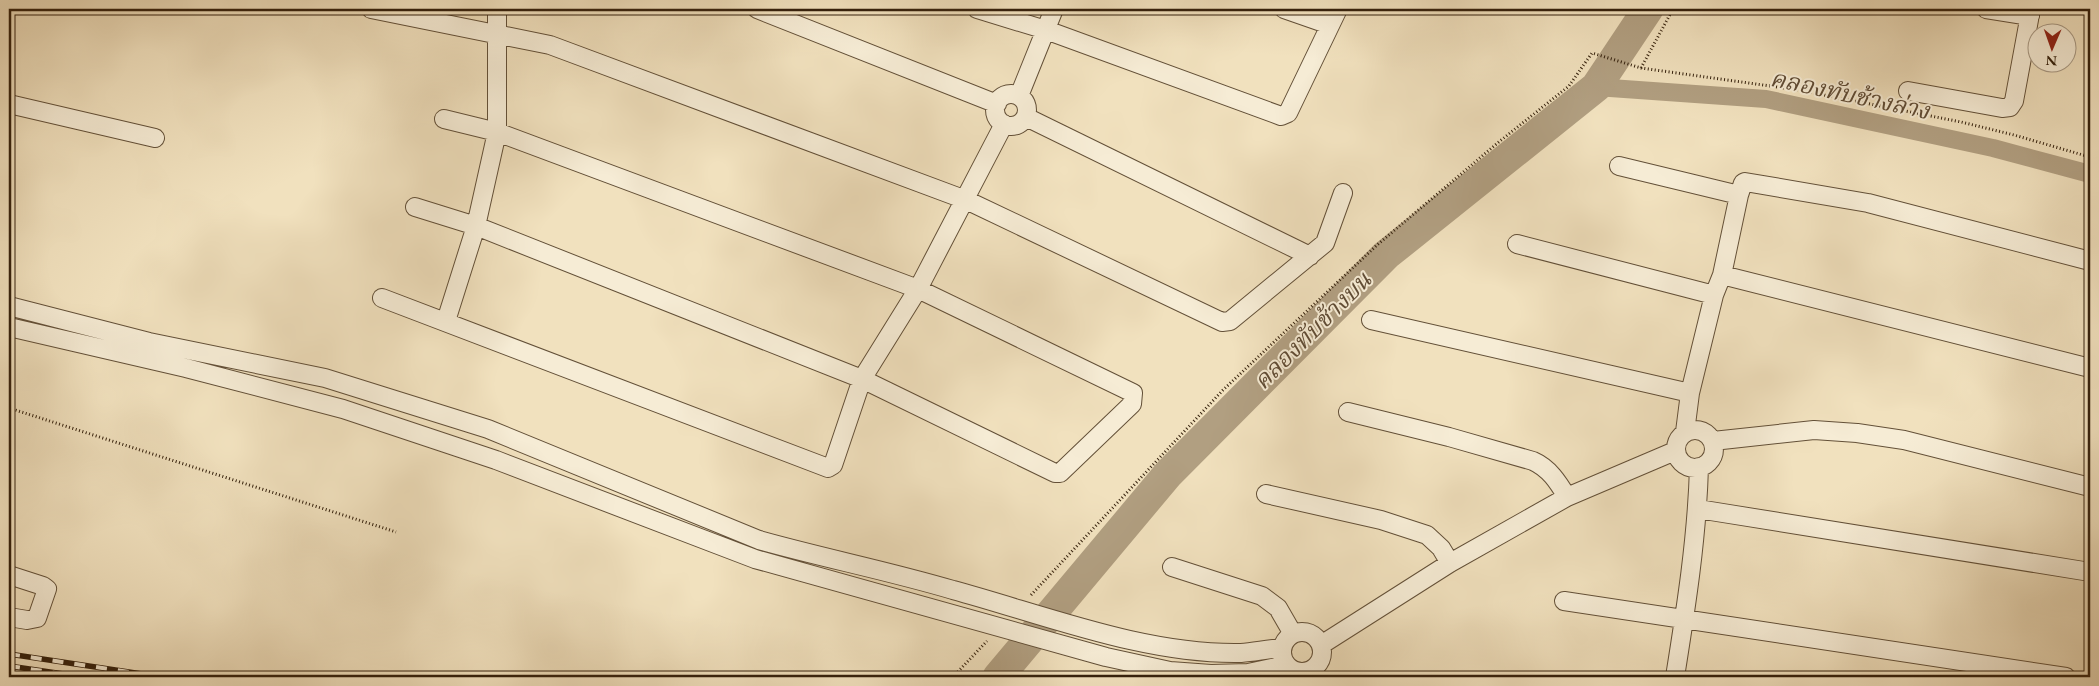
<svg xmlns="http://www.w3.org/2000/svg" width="2099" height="686" font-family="'EB Garamond','Noto Serif Thai',serif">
<rect width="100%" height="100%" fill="#f1e1be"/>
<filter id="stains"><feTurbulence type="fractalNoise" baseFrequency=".004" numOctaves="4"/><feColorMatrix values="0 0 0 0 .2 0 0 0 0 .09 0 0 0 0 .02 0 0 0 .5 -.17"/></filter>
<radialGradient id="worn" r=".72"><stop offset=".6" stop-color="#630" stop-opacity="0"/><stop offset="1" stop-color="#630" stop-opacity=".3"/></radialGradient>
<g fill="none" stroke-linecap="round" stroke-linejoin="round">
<path stroke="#b19f81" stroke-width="18" d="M1596,87L1766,99L1993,148L2090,174"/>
<path stroke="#b19f81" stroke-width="31" d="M998,677L1168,474L1386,255L1596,87L1648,9"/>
<defs>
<path id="minor" d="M371,9L550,45L966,200L1222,322L1230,321L1325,243L1343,193
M757,9L997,104
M977,9L1046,30L1281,116L1288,113L1338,9
M1284,9L1330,25
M1986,9L2030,16
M1908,91L2002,108L2010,107L2014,101L2031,9
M995 110a16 16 0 1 1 32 0a16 16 0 1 1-32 0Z
M1019,96L1054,9
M9,104L155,138
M1026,117L1310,256
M1619,166L1739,195L1743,183L1745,182L1868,203L2090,261
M415,207L476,226L862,379L1055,473H1060L1132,404L1133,393L918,289L497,132L444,119
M1517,244L1714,295
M1722,275L2090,368
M382,298L828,468L833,465L862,379L918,289L1004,124
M9,306L149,342L325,378L488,429L759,540C823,558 889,571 953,590C1045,615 1145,655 1241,653C1254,652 1268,649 1282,648
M1371,320L1690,393
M446,321L476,226L497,132V9
M9,327L186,368L343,409L496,460L755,559L1106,657L1170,671L1211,674L1248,673L1286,665
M1348,412L1449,437L1533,461C1549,468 1558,482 1567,497
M1676 449a19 19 0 1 1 38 0a19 19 0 1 1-38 0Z
M1685,432L1690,393L1714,295L1722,275L1739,195
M1713,441L1814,430L1857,433L1904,440L2090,487
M1266,494L1381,520L1427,535L1441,548L1450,563
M1698,509L2090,572
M1172,567L1262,596L1278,608L1293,634
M9,575L43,586L47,589L37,618L27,620L9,617
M1564,601L2066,677
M1282 652a20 20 0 1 1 40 0a20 20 0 1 1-40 0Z
M1321,645L1450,563L1567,497L1675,451
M1675,677C1686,608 1697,538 1699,467"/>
</defs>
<use href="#minor" stroke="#635038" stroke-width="20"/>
<path stroke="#34200c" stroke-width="3" stroke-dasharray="1 2.5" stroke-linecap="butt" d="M1641,68L1673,9
M9,408L396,532
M1031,595L1223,390L1377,245L1500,141L1569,86L1592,53L1641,68L1799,90L1961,122L2014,135L2090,157
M953,677L987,641"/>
<use href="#minor" stroke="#f6ecd5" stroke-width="18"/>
<defs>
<path id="rail" d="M9,654L162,677
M9,666L84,677"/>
</defs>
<use href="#rail" stroke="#34200c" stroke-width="5.5"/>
<use href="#rail" stroke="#f6ecd5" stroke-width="4" stroke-dasharray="11" stroke-linecap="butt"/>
</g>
<g text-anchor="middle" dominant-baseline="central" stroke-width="4" stroke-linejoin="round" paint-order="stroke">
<g font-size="24" font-style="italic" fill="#604c35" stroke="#f6ecd5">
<text transform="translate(1850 94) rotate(12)">คลองทับช้างล่าง</text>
<text transform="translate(1312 330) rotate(-45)">คลองทับช้างบน</text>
</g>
</g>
<rect width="2099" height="686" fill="none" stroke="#f1e1be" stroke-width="30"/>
<rect x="10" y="10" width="2079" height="666" fill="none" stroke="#34200c" stroke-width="2.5"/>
<rect x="15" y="15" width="2069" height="656" fill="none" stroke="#34200c"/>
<g transform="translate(2052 48) rotate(182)"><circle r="24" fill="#f6ecd5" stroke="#a89a85"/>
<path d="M0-4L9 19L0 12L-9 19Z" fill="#8f2418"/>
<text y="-8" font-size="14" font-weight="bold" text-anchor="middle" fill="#34200c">N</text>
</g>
<rect width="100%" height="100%" filter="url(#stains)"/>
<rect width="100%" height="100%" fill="url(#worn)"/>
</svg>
